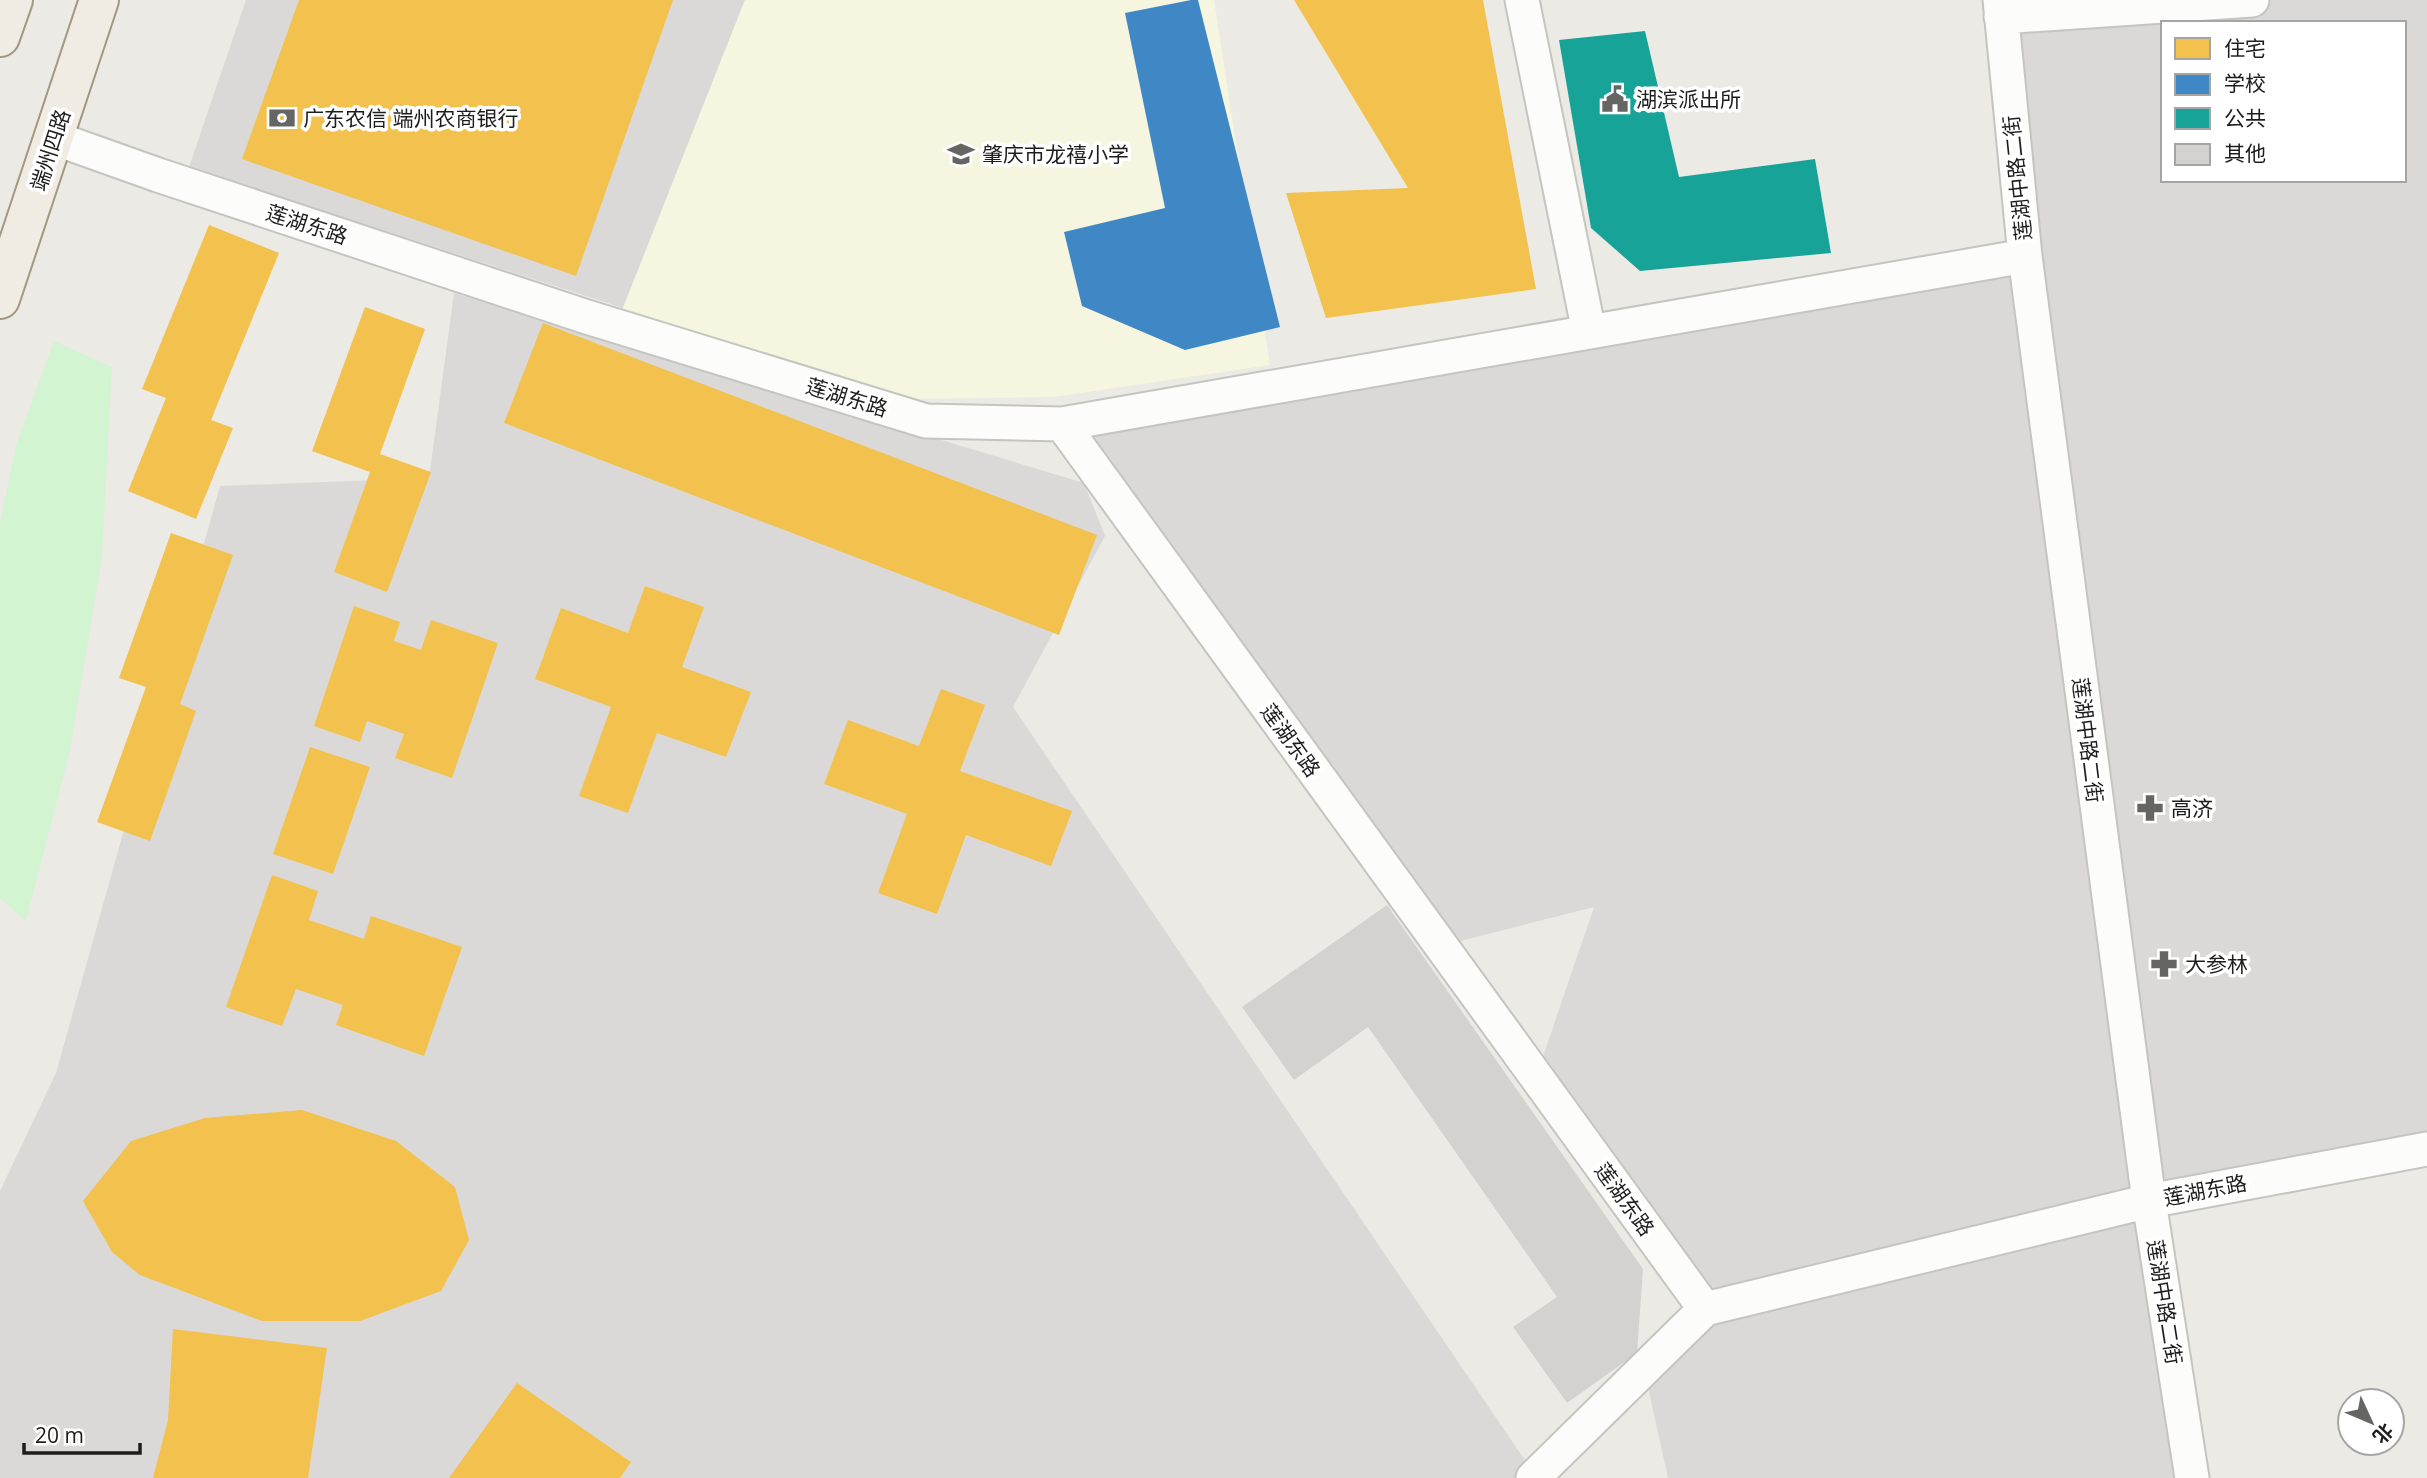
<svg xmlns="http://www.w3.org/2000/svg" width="2427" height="1478" font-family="'Open Sans','Noto Sans SC',sans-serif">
<rect width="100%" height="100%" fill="#eceae5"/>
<path fill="#dbd9d7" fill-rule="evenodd" d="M246,0H745L623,308L189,167Z
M2252,0H2427V1149L2149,1201L2192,1478H1668L1644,1369L1705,1309L1536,1077L1594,907L1441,946L1062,424L2025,256L2001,17ZM2163,23H2404V180H2163Z
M454,293L1084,483L1105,536L1013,707L1535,1475L1533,1478H0V1191L56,1073L220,486L429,478Z"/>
<path fill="#f6f6e0" d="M745,0H1214L1270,365L1053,397L898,399L623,308Z"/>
<path fill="#d2f4d1" d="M54,341L112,367L102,556L69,754L26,921L0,898V522L17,443Z"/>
<path fill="#f2c14e" d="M299,0H673L576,276L242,159Z
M1294,0H1483L1536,289L1326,318L1286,193L1408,188Z
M209,225L279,253L211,420L233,428L196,519L128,491L166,398L142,389Z
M365,307L425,329L380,454L431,472L387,592L334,572L370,472L312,451Z
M543,323L1097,535L1059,635L504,423Z
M171,533L233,555L180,704L196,711L150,841L97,822L146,687L119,678Z
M645,586L704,607L682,667L751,692L726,757L657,733L628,813L579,796L611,707L535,679L561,608L628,633Z
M354,606L400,622L394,641L421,650L431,620L498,643L452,778L395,758L404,734L367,721L360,742L314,726Z
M941,689L985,705L960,771L1072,811L1051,866L966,835L937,914L878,893L907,814L824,784L848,720L919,746Z
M310,747L370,767L333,874L273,854Z
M272,875L318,891L309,920L364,939L371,916L462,947L424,1056L336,1025L343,1005L296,989L282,1026L226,1007Z
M302,1110L396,1141L455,1187L469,1240L441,1291L360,1321H262L140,1275L112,1252L83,1201L131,1141L205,1118Z
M173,1329L327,1348L308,1478H153L168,1420Z
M517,1383L631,1462L620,1478H449Z"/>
<path fill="#3f88c5" d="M1191,0H1198L1280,327L1185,350L1082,306L1064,232L1165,208L1125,13Z"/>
<path fill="#17a398" d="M1645,31L1679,177L1815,159L1831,253L1640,271L1591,228L1559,40Z"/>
<path fill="#d4d2ce" d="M1387,905L1643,1269L1637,1353L1567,1403L1513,1327L1557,1297L1368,1027L1294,1080L1242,1007Z"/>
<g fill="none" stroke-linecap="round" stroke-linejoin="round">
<defs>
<path id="street" d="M1522,0L1589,332
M2000,0L2025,256L2149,1201L2192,1478
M2001,17L2252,0
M54,138L158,175L587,317L926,421L1062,424L2025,256
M1062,424L1705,1309
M1705,1309L2149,1201L2427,1149
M1533,1478L1705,1309"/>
<path id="primary" d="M0,37L13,0
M0,299L99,0"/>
</defs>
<use href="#street" stroke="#c4c4c1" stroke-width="37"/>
<use href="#primary" stroke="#a29882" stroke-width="42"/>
<use href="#street" stroke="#fcfcfb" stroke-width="33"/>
<use href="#primary" stroke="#f0ebe3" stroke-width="38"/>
</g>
<defs>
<symbol id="civic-bare" viewBox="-9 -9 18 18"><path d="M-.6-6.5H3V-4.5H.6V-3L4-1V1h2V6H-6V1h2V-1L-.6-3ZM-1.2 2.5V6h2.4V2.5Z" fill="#656563" stroke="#fff" stroke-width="2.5" paint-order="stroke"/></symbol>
<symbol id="bank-bare" viewBox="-9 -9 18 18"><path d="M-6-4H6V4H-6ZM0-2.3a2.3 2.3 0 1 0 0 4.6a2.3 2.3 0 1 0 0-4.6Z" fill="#656563" stroke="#fff" stroke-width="2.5" paint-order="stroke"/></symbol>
<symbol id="school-bare" viewBox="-9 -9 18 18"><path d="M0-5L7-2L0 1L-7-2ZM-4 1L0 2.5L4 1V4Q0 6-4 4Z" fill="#656563" stroke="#fff" stroke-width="2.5" paint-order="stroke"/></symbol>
<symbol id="pharmacy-bare" viewBox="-9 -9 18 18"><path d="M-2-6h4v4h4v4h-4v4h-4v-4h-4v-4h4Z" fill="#656563" stroke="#fff" stroke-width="2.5" paint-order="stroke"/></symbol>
</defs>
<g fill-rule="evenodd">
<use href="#civic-bare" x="1596" y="80" width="38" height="38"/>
<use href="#bank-bare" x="263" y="99" width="38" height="38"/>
<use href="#school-bare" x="942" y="135" width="38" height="38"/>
<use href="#pharmacy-bare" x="2131" y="789" width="38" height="38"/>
<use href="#pharmacy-bare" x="2145" y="945" width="38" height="38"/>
</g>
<g text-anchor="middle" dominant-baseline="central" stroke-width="7" stroke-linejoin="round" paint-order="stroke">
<g font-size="21" fill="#1d1d1d" stroke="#fff" text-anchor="start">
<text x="1636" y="99">湖滨派出所</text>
<text x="303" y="118">广东农信 端州农商银行</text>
<text x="982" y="154">肇庆市龙禧小学</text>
<text x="2171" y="808">高济</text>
<text x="2185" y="964">大参林</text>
</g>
<g font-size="21" fill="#1d1d1d" stroke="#fff">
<text transform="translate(50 150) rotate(-72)">端州四路</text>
<text transform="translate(2017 178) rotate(-96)">莲湖中路二街</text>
<text transform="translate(307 224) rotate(18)">莲湖东路</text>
<text transform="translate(847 397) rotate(17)">莲湖东路</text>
<text transform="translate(1291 740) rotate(54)">莲湖东路</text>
<text transform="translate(2088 740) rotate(83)">莲湖中路二街</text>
<text transform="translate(2205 1190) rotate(-11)">莲湖东路</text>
<text transform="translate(1625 1199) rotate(54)">莲湖东路</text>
<text transform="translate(2165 1302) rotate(81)">莲湖中路二街</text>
</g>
</g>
<rect x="2161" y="21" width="245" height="161" fill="#ffffff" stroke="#a5a5a5" stroke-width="2"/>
<rect x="2175" y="38" width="35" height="21" fill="#f2c14e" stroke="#a5a5a5" stroke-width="2"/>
<text x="2224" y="56" font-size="21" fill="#1d1d1d">住宅</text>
<rect x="2175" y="74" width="35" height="21" fill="#3f88c5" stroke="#a5a5a5" stroke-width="2"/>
<text x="2224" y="91" font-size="21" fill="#1d1d1d">学校</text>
<rect x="2175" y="108" width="35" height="21" fill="#17a398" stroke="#a5a5a5" stroke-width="2"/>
<text x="2224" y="126" font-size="21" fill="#1d1d1d">公共</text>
<rect x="2175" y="144" width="35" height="21" fill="#d4d2ce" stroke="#a5a5a5" stroke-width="2"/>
<text x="2224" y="161" font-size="21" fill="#1d1d1d">其他</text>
<g transform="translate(2371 1422) rotate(134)"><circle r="33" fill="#ffffff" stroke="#a5a5a5" stroke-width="2"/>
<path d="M0-5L12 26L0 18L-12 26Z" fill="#656563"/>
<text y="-10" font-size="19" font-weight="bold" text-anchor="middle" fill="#1d1d1d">北</text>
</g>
<path d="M24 1443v10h116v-10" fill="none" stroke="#1d1d1d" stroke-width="3.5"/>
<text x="35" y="1443" font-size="21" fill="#1d1d1d" stroke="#ffffff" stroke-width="5" paint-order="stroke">20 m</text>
</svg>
